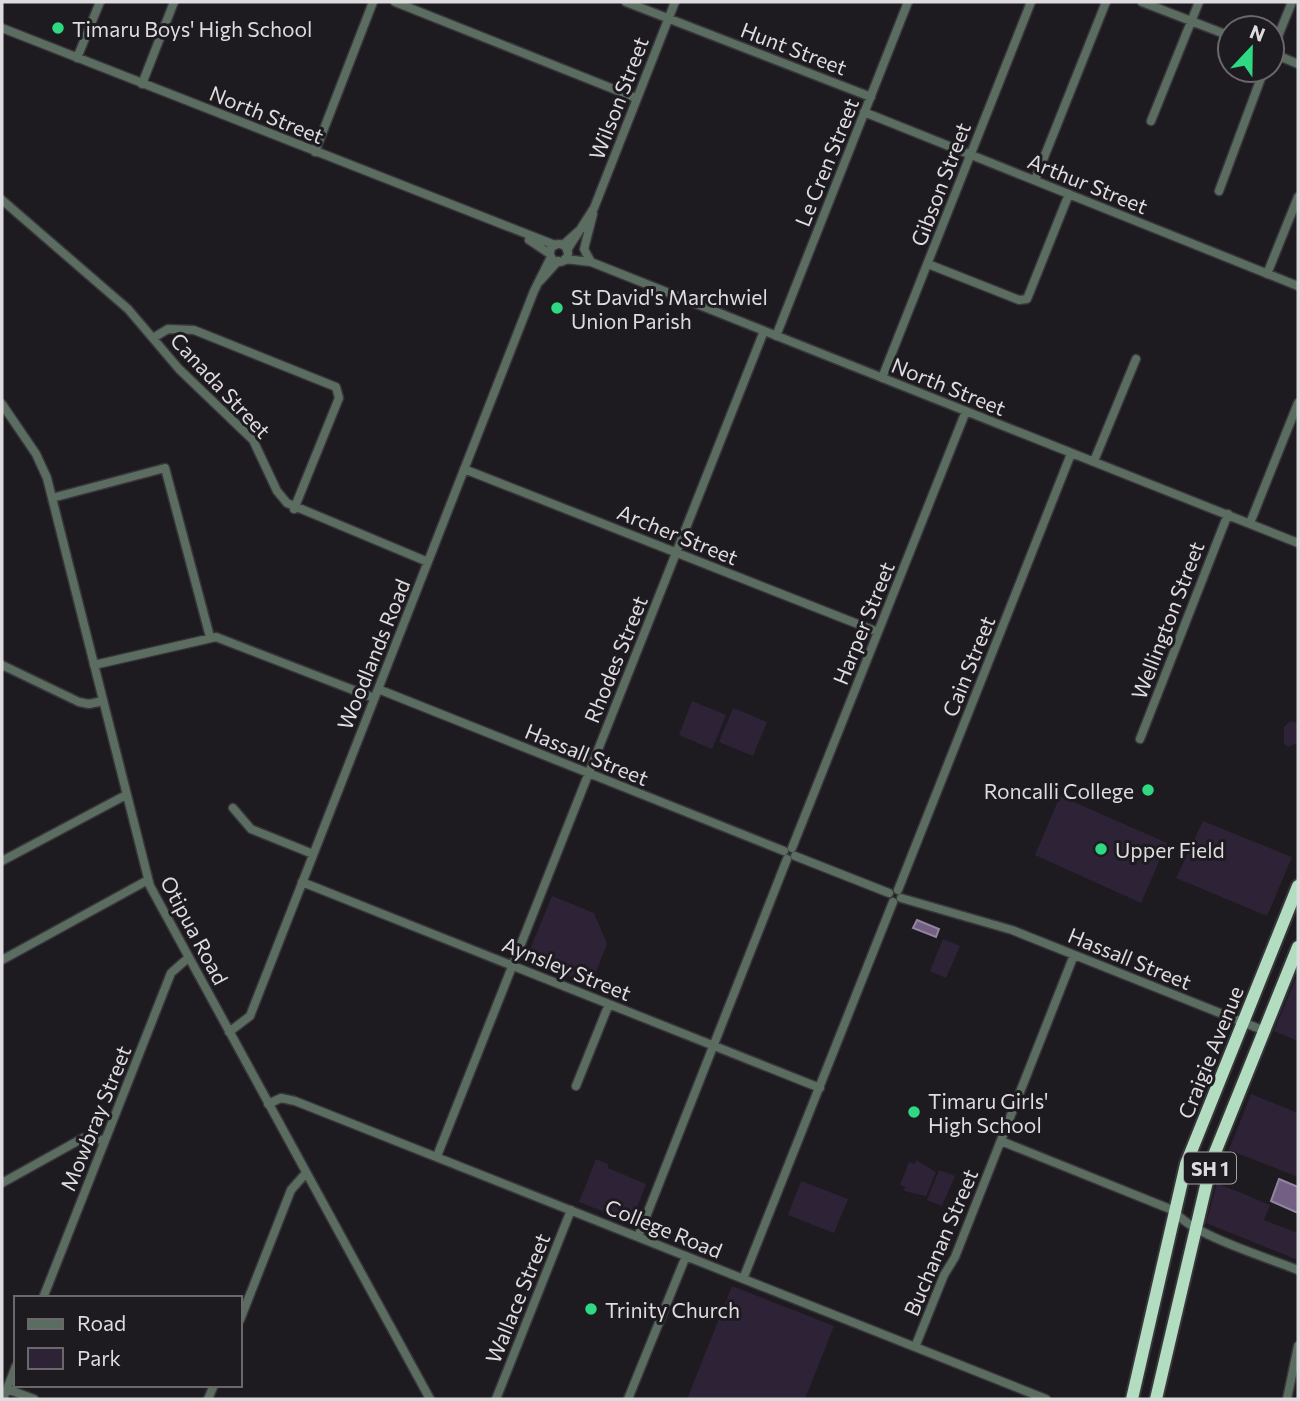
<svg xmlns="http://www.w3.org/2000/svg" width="1300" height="1401" font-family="Commissioner,sans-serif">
<rect width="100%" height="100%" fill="#1e1b20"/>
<path fill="#2d2236" d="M692,701L726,715L712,749L679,735Z
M733,708L767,722L753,756L719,742Z
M1290,721L1298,723V742L1289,747L1284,744V727Z
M1060,796L1167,843L1141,903L1035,855Z
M1203,821L1292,857L1267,916L1176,878Z
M552,896L594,913L607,944L591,985L526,959Z
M943,939L960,946L946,978L930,971Z
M1298,973V1041L1274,1031Z
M1251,1094L1298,1113V1177L1229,1150Z
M596,1159L608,1164V1168L646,1184L634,1216L625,1220L579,1202Z
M916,1160L936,1172L926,1196L904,1191L905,1187L900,1185L909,1162L915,1164Z
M939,1170L955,1176L942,1206L927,1200Z
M801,1181L848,1199L834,1233L788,1215Z
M1217,1183L1270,1205L1264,1220L1298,1233V1260L1206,1223Z
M732,1286L834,1326L805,1399H687Z"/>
<path fill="#735f83" stroke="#93849f" stroke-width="2" d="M917,920L939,929L936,937L913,928Z
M1279,1179L1298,1187V1213L1271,1201Z"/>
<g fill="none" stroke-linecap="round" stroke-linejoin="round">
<defs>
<path id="minor" d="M395,2L636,98
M626,2L871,97
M1142,2L1230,36
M2,28L555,245
M1272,51L1292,2
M1272,53L1298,64
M77,58L100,2
M142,84L174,2
M864,112L1298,286
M1151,121L1199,2
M315,152L373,2
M1035,180L1106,2
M1219,191L1264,70
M2,200L128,309L179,369L253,440L277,491L287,503L428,562
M529,240L550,254
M550 253a9 9 0 1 1 18 0a9 9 0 1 1-18 0Z
M563,245L583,227
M567,250L594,208L675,2
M565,259L591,262L1298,543
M591,262L584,249L593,214
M928,264L1019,300L1027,299L1069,194
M1267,274L1298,197
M540,281L558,261
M776,336L908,2
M153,338L168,329L194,330L336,387L339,398L294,509
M882,378L1031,2
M2,404L36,454L47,478L150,886L430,1399
M1094,461L1136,359
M464,469L878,632
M52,498L165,468L210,637
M1250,523L1298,403
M2,665L79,702L89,704L103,701
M94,665L216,637L374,698
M378,689L784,851
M1140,739L1228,514
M233,808L251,829L313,854
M792,848L966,411
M795,856L889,893
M2,861L126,795
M302,882L820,1088
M898,890L1071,454
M901,898L1012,930L1265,1031
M2,960L148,880
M229,1032L250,1016L534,291L551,257
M576,1086L609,1004
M268,1104L281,1098L295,1101L1046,1399
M1001,1141L1175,1211C1187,1233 1271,1259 1298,1270
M437,1156L764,331
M2,1183L83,1138L105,1140
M638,1237L787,859
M743,1279L893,902
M43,1298L171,973L188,958
M240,1320L291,1190L306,1173
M915,1347L944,1275L955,1257L1074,955
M7,1389L34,1399
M3,1399L16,1366
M208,1399L214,1385
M496,1399L571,1210
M628,1399L686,1256
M1287,1399L1298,1346"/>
<path id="highway" d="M1132,1399L1186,1164L1298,886
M1156,1399L1212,1160L1298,947"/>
</defs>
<use href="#minor" stroke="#39363b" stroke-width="11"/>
<use href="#highway" stroke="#39363b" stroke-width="16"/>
<use href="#minor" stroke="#5b6c60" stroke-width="8"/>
<use href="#highway" stroke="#b3ddc0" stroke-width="12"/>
</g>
<g fill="#2fd883" stroke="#1e1b20" stroke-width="2.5">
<circle cx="58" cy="28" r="7"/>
<circle cx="557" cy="308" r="7"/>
<circle cx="1148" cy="790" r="7"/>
<circle cx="1101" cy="849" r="7"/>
<circle cx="914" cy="1112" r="7"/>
<circle cx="591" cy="1309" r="7"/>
</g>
<g text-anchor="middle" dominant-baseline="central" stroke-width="6" stroke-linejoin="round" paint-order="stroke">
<rect fill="#1e1b20" stroke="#a4a2a6" stroke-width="2" x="1184" y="1152.5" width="52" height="31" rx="5"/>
<g font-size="19" font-weight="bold" fill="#dedcdf">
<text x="1210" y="1168">SH 1</text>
</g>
<g font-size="21" fill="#dedcdf" stroke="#1e1b20" text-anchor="start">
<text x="72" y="28">Timaru Boys' High School</text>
<text x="571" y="296">St David's Marchwiel<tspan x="571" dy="24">Union Parish</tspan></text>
<text x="1134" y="790" text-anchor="end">Roncalli College</text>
<text x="1115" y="849">Upper Field</text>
<text x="928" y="1100">Timaru Girls'<tspan x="928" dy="24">High School</tspan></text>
<text x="605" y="1309">Trinity Church</text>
</g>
<g font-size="21" fill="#dedcdf" stroke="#1e1b20">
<text transform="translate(794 48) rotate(21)">Hunt Street</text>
<text transform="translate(618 98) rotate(-69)">Wilson Street</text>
<text transform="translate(267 114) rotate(22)">North Street</text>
<text transform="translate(826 162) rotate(-68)">Le Cren Street</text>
<text transform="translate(1088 183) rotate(22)">Arthur Street</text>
<text transform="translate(940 184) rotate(-69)">Gibson Street</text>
<text transform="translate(221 385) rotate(47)">Canada Street</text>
<text transform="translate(949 386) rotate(22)">North Street</text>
<text transform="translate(678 534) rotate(22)">Archer Street</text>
<text transform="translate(1167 620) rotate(-69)">Wellington Street</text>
<text transform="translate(863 623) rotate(-68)">Harper Street</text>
<text transform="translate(373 654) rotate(-68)">Woodlands Road</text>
<text transform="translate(615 659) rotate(-68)">Rhodes Street</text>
<text transform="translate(968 666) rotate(-68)">Cain Street</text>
<text transform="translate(587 754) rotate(22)">Hassall Street</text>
<text transform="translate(195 930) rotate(62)">Otipua Road</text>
<text transform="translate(1130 958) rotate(22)">Hassall Street</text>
<text transform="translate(567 968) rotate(22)">Aynsley Street</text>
<text transform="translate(1210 1052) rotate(-68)">Craigie Avenue</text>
<text transform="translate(95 1118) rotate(-68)">Mowbray Street</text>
<text transform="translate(664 1228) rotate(22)">College Road</text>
<text transform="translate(940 1242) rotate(-67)">Buchanan Street</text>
<text transform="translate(517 1298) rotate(-68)">Wallace Street</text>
</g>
</g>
<rect width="1300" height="1401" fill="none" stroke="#dedcdf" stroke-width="7"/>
<rect x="14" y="1296" width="228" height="91" fill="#1e1b20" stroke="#6b686c" stroke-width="2"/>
<rect x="28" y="1319" width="35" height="10" fill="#5b6c60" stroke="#6b686c" stroke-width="2"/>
<text x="77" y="1331" font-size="21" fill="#dedcdf">Road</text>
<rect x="28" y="1348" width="35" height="21" fill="#2d2236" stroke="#6b686c" stroke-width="2"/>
<text x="77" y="1366" font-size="21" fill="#dedcdf">Park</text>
<g transform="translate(1251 49) rotate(22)"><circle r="33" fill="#1e1b20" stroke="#6b686c" stroke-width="2"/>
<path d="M0-5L12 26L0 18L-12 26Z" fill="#2fd883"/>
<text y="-10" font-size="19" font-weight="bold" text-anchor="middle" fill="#dedcdf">N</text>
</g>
</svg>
